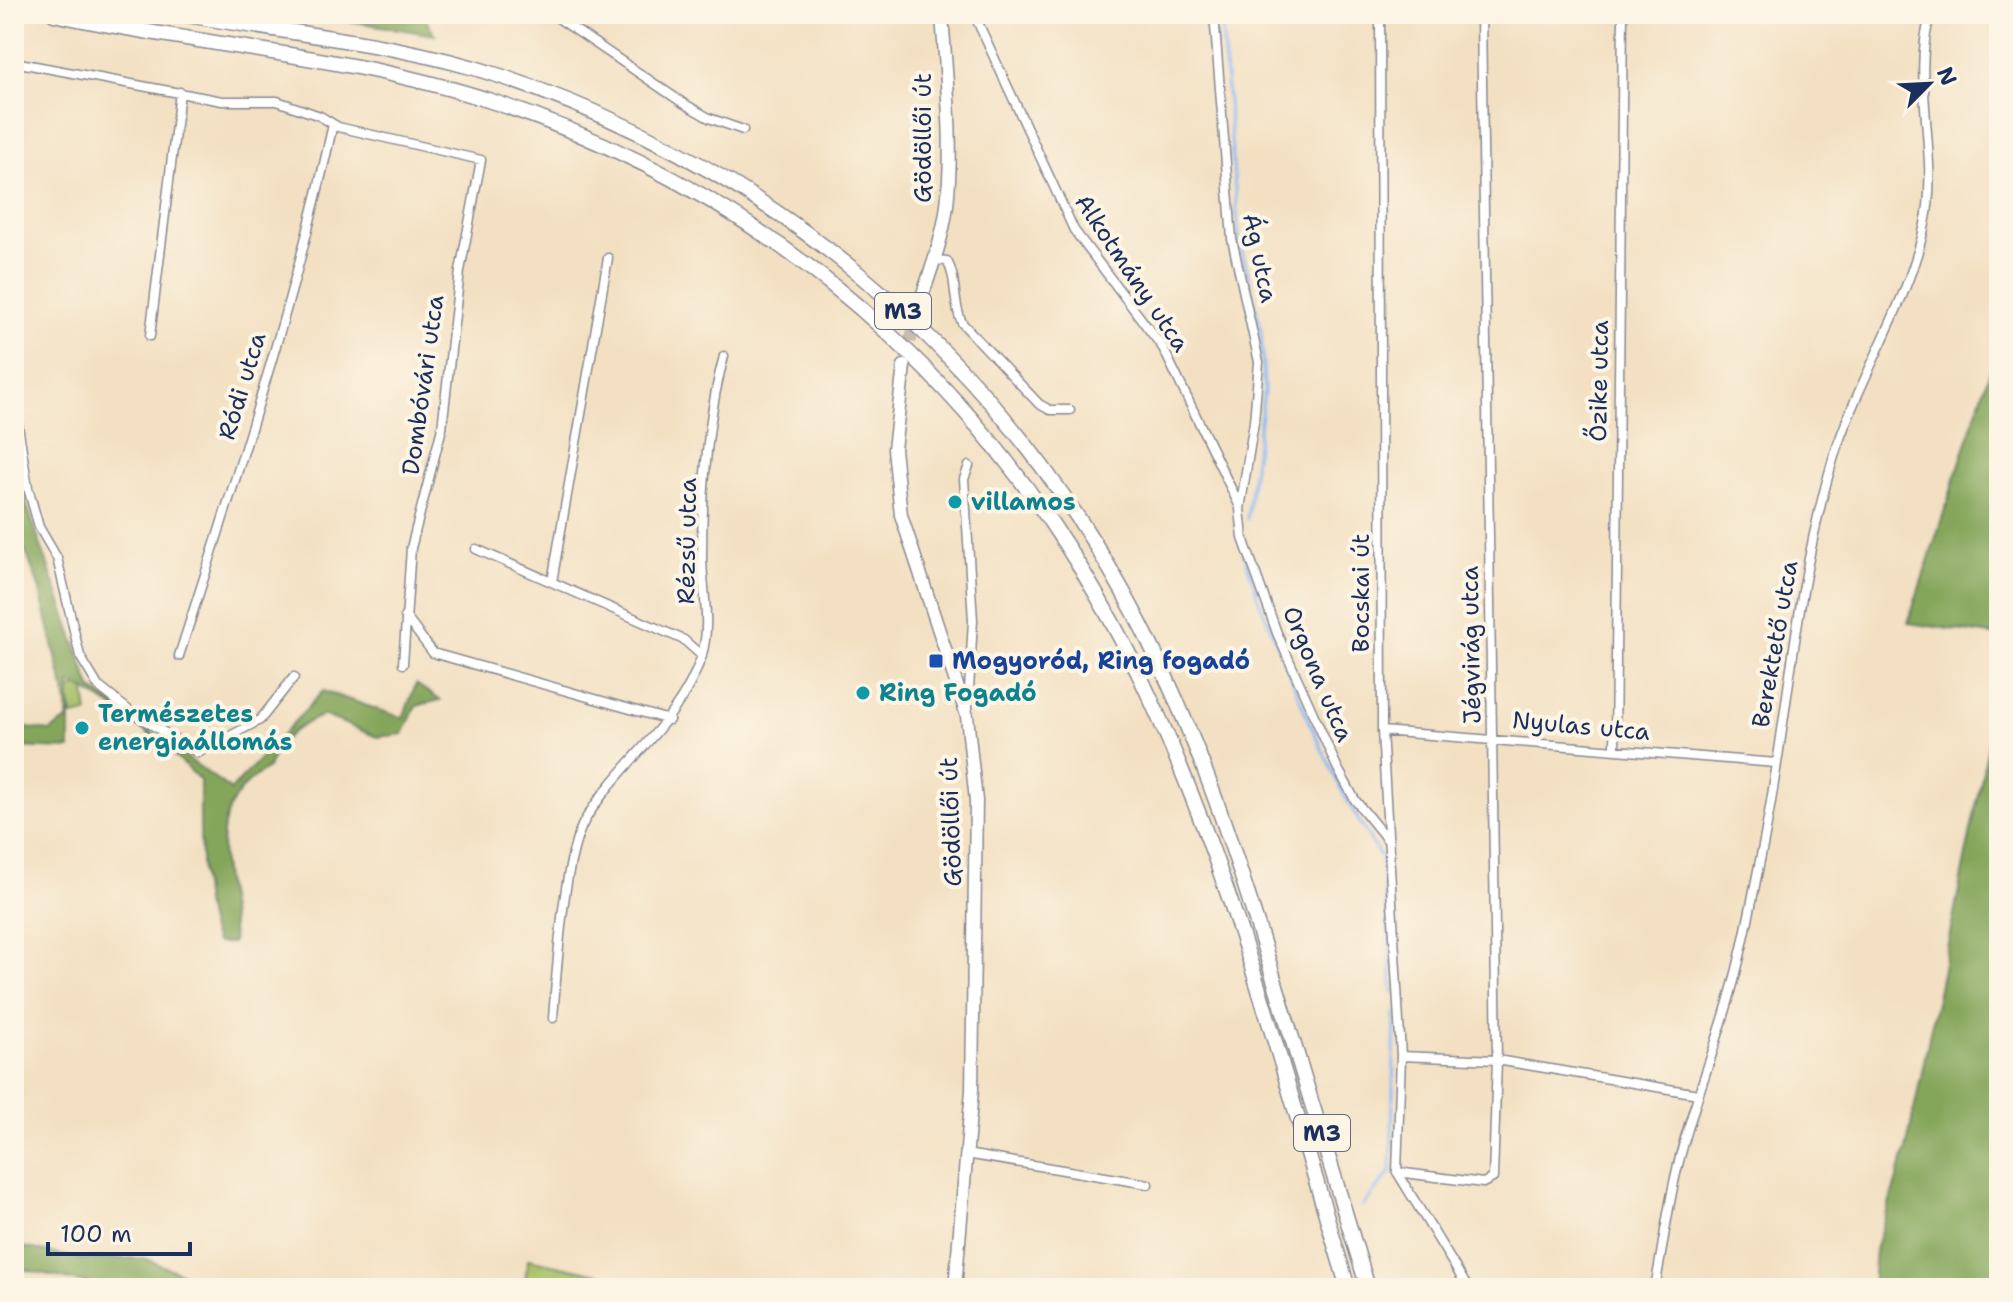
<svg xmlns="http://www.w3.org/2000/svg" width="2013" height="1302" font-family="'Shantell Sans',sans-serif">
<rect width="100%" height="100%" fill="#fcf5e5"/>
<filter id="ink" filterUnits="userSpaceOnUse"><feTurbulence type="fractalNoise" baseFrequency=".0125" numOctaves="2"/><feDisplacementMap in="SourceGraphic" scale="16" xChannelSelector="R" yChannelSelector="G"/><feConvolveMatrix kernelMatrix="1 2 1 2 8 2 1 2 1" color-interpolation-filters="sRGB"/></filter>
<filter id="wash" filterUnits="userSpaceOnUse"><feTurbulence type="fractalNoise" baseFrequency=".006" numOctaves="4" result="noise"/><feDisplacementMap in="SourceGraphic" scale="32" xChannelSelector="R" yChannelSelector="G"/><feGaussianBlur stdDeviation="1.8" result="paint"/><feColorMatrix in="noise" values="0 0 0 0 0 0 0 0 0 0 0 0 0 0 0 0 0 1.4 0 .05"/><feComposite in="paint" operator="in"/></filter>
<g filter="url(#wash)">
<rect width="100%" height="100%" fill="#f3e0c2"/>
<path fill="#a5bf65" stroke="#607762" stroke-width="2" d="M84,686L88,713L72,716L68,689Z
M528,1259L664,1288H524Z"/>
<path fill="#84a65a" stroke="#506a5c" stroke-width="2" d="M306,14H422L435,35Z
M1999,343V636L1908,623Z
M14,413L27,506L91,688L231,790L323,691L403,718L416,684L440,700L416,706L403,734L377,737L323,715C297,726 277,740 268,768C217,798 218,839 227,893C229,909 234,926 232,943H216C198,909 200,821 200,780C165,746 115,703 70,683V749L14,747V726L50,731L67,720V702L39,587L14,520Z
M1999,693V1288H1872L1875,1250L1906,1150Z
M14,1245L81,1259L144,1258L198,1280L239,1288H106L14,1267Z"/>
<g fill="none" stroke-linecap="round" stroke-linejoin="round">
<path stroke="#8bbaf6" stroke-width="3" d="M1221,14L1239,239L1261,329L1264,391L1247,519
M1236,527L1258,598L1311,726L1347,801L1382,859L1393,992
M1363,1206L1391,1171L1395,1012"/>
</g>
</g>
<g filter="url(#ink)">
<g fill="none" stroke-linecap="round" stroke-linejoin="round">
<path stroke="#c8bdae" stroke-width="12" stroke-dasharray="12 6" stroke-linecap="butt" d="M906,359L919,305"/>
<defs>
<path id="street" d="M552,14L683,103L709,118L743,130
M974,14L1074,230L1163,348L1240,507
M1214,14L1232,239L1259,362L1254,422L1240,509L1243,538L1277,633L1337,767L1355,800L1389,842
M1380,14L1382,731L1401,1056L1397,1172
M14,62L222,101H277L320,116L338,127L481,160L460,271L442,428L411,548L403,664
M935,260L947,261C958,280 952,303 962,323L1039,404L1050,410H1070
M150,336L180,92
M14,400L28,488L39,527L57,558L80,656L98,686L131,712L198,753L260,720L294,677
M476,549L684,640L702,656
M552,582L608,258
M405,616L433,653L669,720
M179,656C235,480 294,304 333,124
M968,708L973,620L964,479L969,466
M1382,731L1776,763
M1615,749L1623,14
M553,1018C557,970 563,858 585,820C620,762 679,724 701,658C712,625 702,589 702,555C702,490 707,419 724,356
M1401,1056L1497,1060L1698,1094
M966,1154L1148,1184
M1397,1172L1483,1183L1493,1178L1497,1060L1481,14
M1397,1172L1468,1288
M1655,1288C1662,1251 1667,1214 1675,1178C1689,1113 1715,1052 1732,988C1745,942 1753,893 1763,846C1788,719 1795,588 1832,463C1856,381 1907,308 1925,224C1940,159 1910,74 1931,14"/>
<path id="secondary" d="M919,305C930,273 943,239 947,205C954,142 946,77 942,14
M904,366L894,449L901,515L967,716L976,801L972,1090L955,1288"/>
<path id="highway" d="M54,14C199,46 352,55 494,102C795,202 1020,414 1152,702C1238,889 1288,1092 1348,1288
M183,14C289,34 397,42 500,76C766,165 985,345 1122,590C1190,712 1234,846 1274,979C1306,1082 1337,1185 1368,1288"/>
</defs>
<use href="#street" stroke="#878890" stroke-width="11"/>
<use href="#secondary" stroke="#878890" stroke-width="15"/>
<use href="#highway" stroke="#878890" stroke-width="17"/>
<use href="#street" stroke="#fff" stroke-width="8"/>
<use href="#secondary" stroke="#fff" stroke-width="12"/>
<use href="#highway" stroke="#fff" stroke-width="14"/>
</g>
</g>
<g fill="#0f9aa8" stroke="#fcf5e5" stroke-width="3">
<circle cx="955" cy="502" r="8"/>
<circle cx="863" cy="693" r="8"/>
<circle cx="82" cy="728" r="8"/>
</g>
<rect fill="#1a4fb4" stroke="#fcf5e5" stroke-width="3" x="928" y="653" width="16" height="16" rx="4"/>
<g text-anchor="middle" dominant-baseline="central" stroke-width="8" stroke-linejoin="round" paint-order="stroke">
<g fill="#fcf5e5" stroke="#5e6a86" stroke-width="2">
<rect x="875" y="293" width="56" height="36" rx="6"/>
<rect x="1294" y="1115" width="56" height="36" rx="6"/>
</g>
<g font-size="22" font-weight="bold" fill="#1b2f5e">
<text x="903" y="311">M3</text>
<text x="1322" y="1133">M3</text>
</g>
<g font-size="24" fill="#1b2f5e" stroke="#fcf5e5">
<text transform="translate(923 138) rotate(-90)">Gödöllői út</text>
<text transform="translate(1260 258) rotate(78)">Ág utca</text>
<text transform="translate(1132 273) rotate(56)">Alkotmány utca</text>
<text transform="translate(1599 381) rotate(-89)">Őzike utca</text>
<text transform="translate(423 385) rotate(-82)">Dombóvári utca</text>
<text transform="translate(242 386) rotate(-73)">Ródi utca</text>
<text transform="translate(687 541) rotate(-89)">Rézsű utca</text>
<text transform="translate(1361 593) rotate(-90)">Bocskai út</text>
<text transform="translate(1775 644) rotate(-80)">Berektető utca</text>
<text transform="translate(1471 645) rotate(-91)">Jégvirág utca</text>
<text transform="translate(1318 674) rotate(67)">Orgona utca</text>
<text transform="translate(1581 726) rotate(5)">Nyulas utca</text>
<text transform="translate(951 822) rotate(-92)">Gödöllői út</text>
</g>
<g font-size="24" font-weight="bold" fill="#0d838f" stroke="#fcf5e5" text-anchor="start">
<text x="971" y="502">villamos</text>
<text x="879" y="693">Ring Fogadó</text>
<text x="98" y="714">Természetes<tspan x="98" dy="28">energiaállomás</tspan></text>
</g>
<g font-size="24" font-weight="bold" fill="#164399" stroke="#fcf5e5" text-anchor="start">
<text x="952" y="661">Mogyoród, Ring fogadó</text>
</g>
</g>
<rect width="2013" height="1302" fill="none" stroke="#fcf5e5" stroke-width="48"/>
<g transform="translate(1929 84) rotate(66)" stroke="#fcf5e5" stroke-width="6" paint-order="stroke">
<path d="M0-6L14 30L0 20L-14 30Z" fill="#1b2f5e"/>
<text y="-12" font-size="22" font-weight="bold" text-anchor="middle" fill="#1b2f5e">N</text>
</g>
<path d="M48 1242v12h142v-12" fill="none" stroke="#1b2f5e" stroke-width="4"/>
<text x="60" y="1242" font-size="24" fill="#1b2f5e" stroke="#fcf5e5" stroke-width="6" paint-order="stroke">100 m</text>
</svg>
